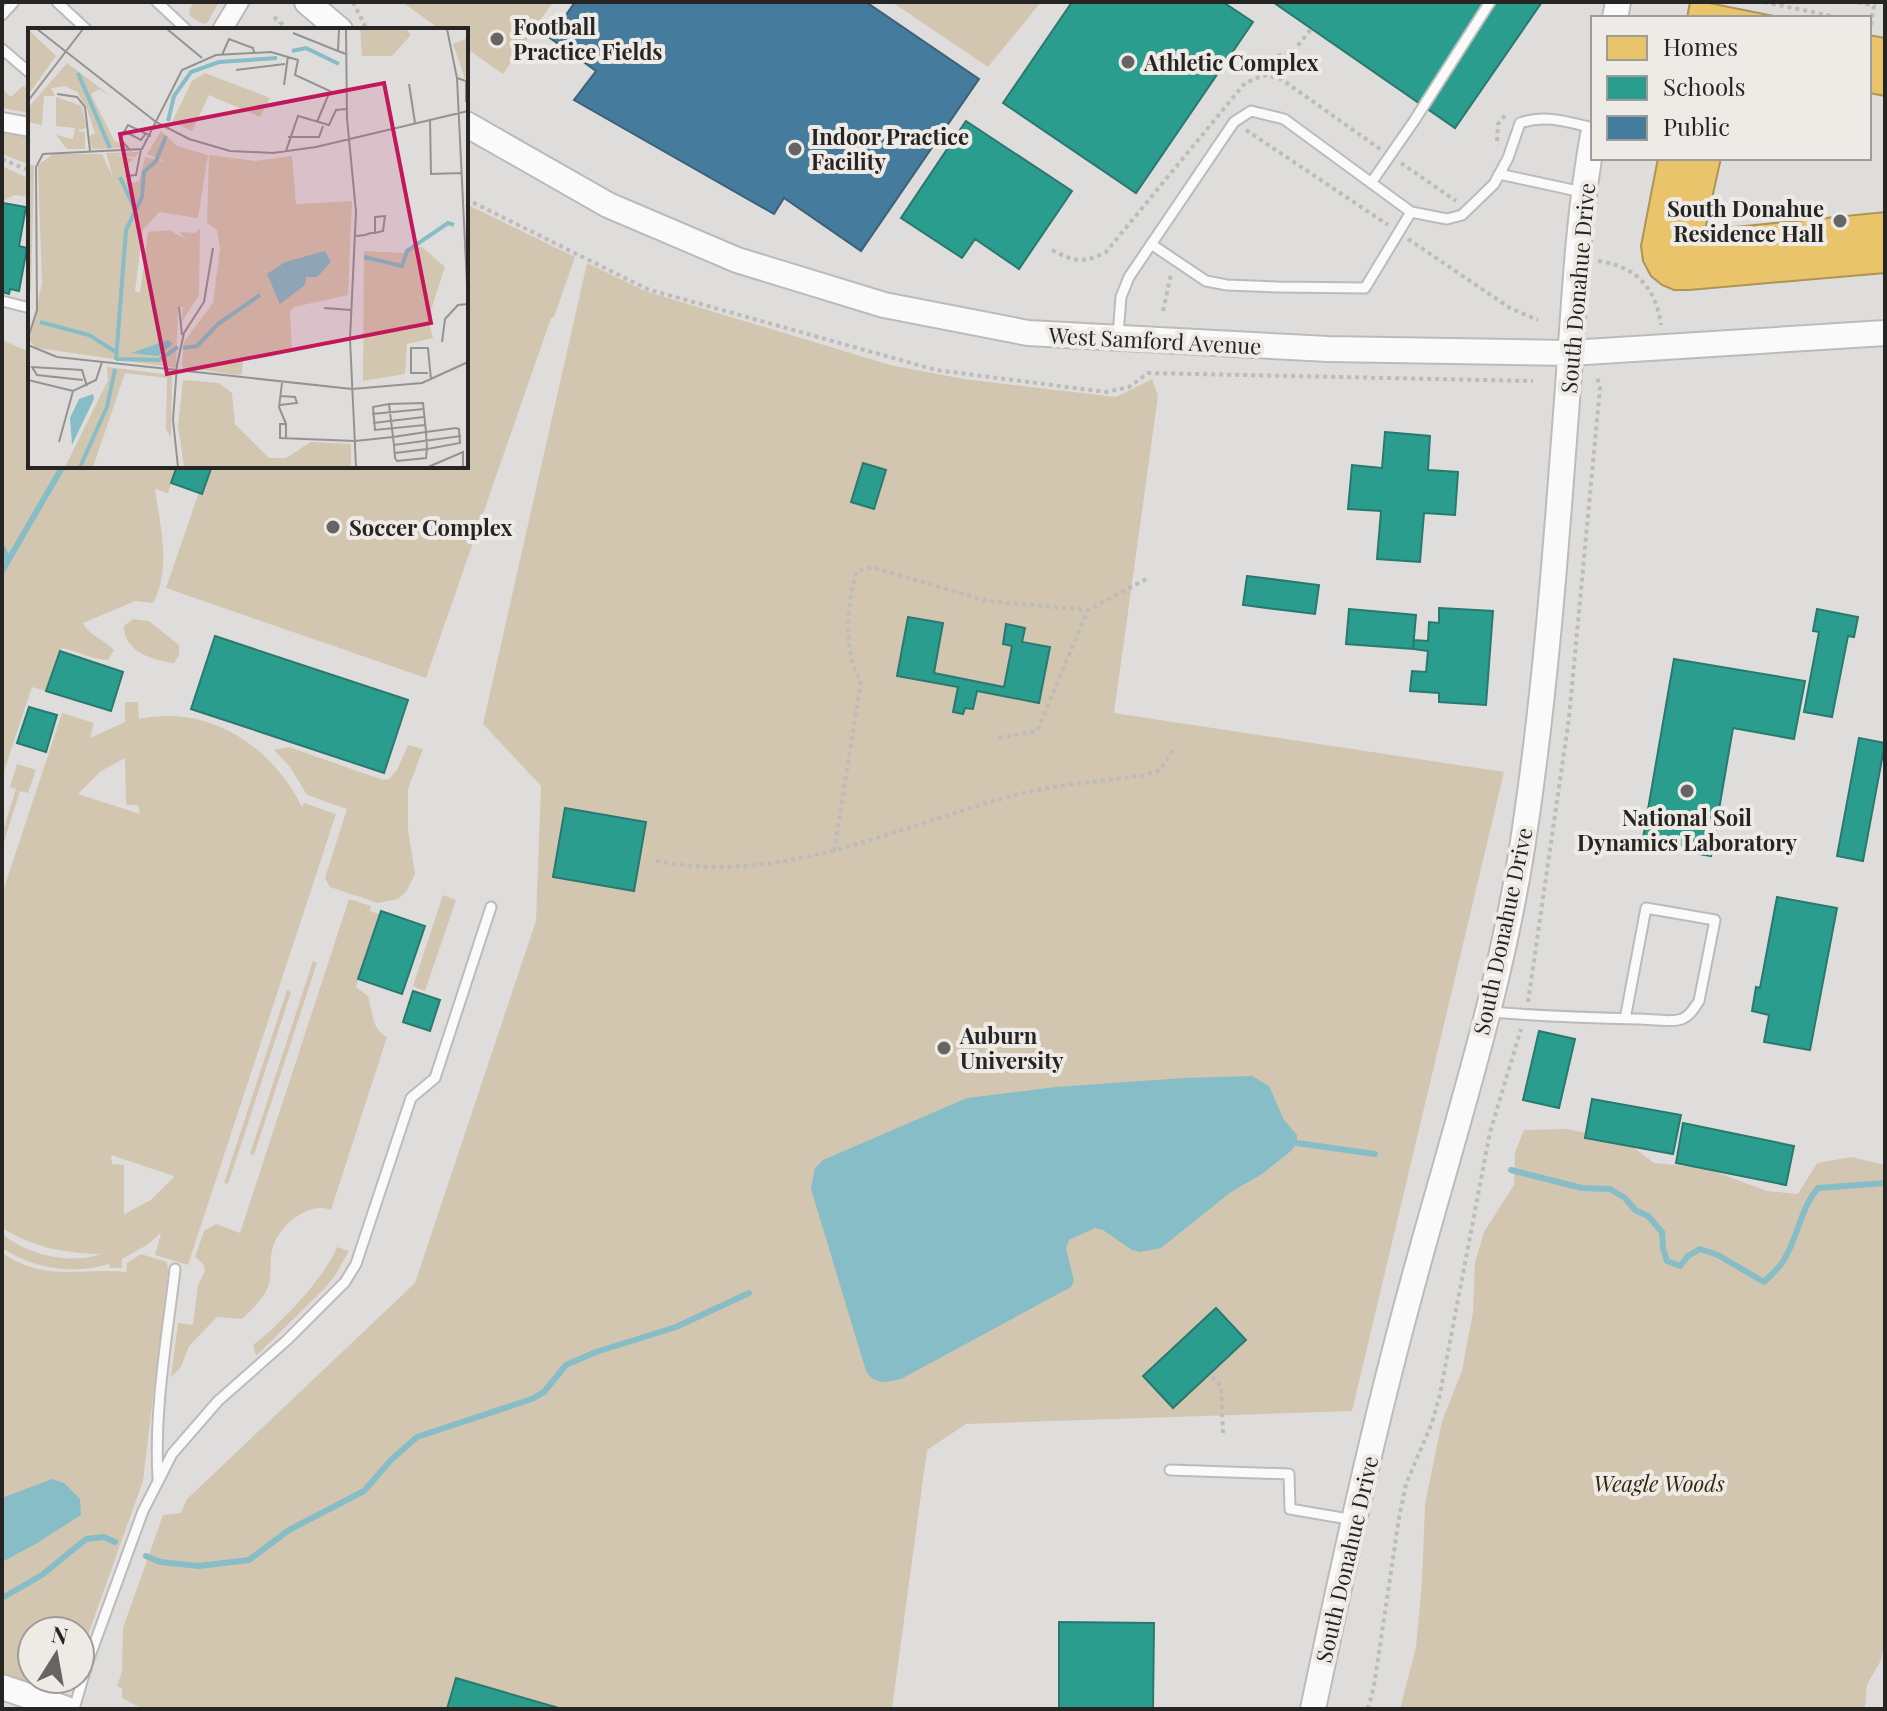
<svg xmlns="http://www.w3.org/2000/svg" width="1887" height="1711" font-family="'Playfair Display',serif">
<rect width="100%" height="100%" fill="#dfdddb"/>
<path fill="#d3c6b0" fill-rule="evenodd" d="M194,2H219L208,22L203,24L190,16L189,10Z
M402,2H553L503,74L466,48V30H441Z
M892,2H1041L988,67Z
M23,86L30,90V113L2,108V89L11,97Z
M2,132L30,137V165L2,154Z
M2,166L30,179V197L14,195L2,202Z
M466,204L575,257L554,317L551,318L426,678L166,588L208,466H466Z
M587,263L645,291L890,365L964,379L1116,397L1152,379L1158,396L1114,713L1504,772L1352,1411L966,1424L927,1450L892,1709H143L122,1698V1688L117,1686L122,1671L123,1628L163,1515L181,1513L187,1499L415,1283L536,921L541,786L483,724Z
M2,340L30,352V466H177L168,493L155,489C160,526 172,568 153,603L135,601L83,623C89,636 104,639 114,650L108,660C92,660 78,651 62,648L60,651L46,691L32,687L2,777Z
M133,619L149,621L179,645V655L174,663C154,661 123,651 124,626Z
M125,702H138L139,719C209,704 272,746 302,807L304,803L336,814L188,1265L155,1255L161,1233L147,1245L122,1259V1268H110L109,1264C73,1275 34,1269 2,1248V1234C29,1255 69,1265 101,1254C64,1253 35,1248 2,1228V894L62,713L94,723L90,738L125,722ZM125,758L126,805H138L140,814L78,794L101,771ZM111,1155L174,1176V1177L151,1200L124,1214V1165L112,1164Z
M408,745L423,749L408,789V829L415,874L406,892L398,899L378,903L330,887L325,878L347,809L307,795L290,767L274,750L289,747L383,780L389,779L397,770Z
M17,764L36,770L28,793L20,791L2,848V834L16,789L10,787Z
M443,895L456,900L425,991L413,986Z
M349,899L371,906L370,911L379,914L356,987L368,996C373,1012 371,1029 387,1037L331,1210C308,1201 280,1225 273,1247C269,1259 272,1273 269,1284C265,1298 252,1309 242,1319L217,1317L189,1346L181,1367L171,1377L178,1323L193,1325L198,1285L205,1271L204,1265L195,1257L204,1231L216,1224L240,1233Z
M313,961L317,963L254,1155L250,1154Z
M287,990L291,992L228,1184L224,1183Z
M1566,1129L1624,1140L1654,1163L1705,1168L1767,1191L1798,1194L1817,1163L1851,1157L1885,1165V1641L1881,1660L1867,1685L1865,1709H1400L1416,1647L1422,1582L1425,1504L1442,1421L1462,1371L1473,1312L1475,1262L1484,1232L1514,1185L1515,1152L1524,1130Z
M337,1247L349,1251L336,1274L326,1287L256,1356L253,1345C279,1326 326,1276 337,1247Z
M2,1253C48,1283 77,1267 126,1272L127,1263L141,1254L167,1262L168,1272L143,1481L80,1657V1631H32V1679H72L60,1690H47L2,1675Z"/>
<path fill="#87bdc7" d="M1252,1076L1269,1086L1284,1120L1297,1135V1143L1291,1151L1262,1174L1231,1192L1161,1248L1140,1252L1132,1250L1103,1230L1095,1228L1069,1240L1066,1248L1074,1281L1071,1287L901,1379C886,1382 875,1386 866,1371L811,1189L815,1168L823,1160L967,1098L1056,1087L1184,1078Z
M52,1479L64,1483L80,1499L81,1515L34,1545L2,1562V1498Z"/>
<path fill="#e9c46a" stroke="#ae9455" stroke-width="2" d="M1690,2H1704L1784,18H1687Z
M1869,35L1885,38V96L1869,93Z
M1658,158H1721L1705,230L1885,212V273L1689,290H1674L1662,285L1651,276L1643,261L1641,246Z"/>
<path fill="#2a9d8f" stroke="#29796f" stroke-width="2" d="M1072,2H1223L1253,22L1136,193L1003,103Z
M1273,2H1542L1455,128Z
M966,121L1072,191L1019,269L975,239L962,258L901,218Z
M3,203L26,207L19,246L27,248L19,291L10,289L9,294L2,292Z
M1385,432L1430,436L1428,470L1458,472L1455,515L1424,513L1420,562L1377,559L1381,511L1348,509L1352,465L1382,468Z
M863,463L886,470L874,509L851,502Z
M177,466H212L202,494L171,483Z
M1247,576L1319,585L1315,614L1243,605Z
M1439,608L1493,611L1486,705L1439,702V693L1410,691L1412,671L1426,672L1428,651L1413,649L1414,640L1428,641L1429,622L1439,623Z
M1349,609L1416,615L1413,649L1346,644Z
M1817,609L1858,617L1854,637L1848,636L1832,717L1804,712L1819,632L1813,631Z
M908,617L943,623L934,673L1004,687L1012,646L1003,644L1006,624L1025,628L1022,642L1050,647L1039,703L977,691L973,709L965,708L963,714L953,712L958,687L897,676Z
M215,636L408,700L384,773L191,709Z
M60,651L123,672L111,711L46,691Z
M1674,659L1805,681L1794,739L1733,728L1711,856L1642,844Z
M29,707L57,715L46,752L17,743Z
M1859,738L1885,743L1863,861L1837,856Z
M565,808L646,822L634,891L553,877Z
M1777,897L1837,908L1810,1050L1764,1042L1769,1015L1752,1011L1756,987L1760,988Z
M381,911L425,926L402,994L358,979Z
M413,991L440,1000L430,1031L403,1022Z
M1539,1031L1575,1039L1559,1108L1523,1100Z
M1592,1099L1681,1115L1673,1154L1585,1138Z
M1683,1123L1794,1146L1786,1185L1676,1163Z
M1216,1308L1246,1340L1173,1408L1143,1376Z
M1059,1622L1154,1623L1153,1709H1059Z
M456,1678L562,1709H447Z"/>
<path fill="#457b9d" stroke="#3c6178" stroke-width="2" d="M575,2H866L979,79L861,251L784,198L774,214L574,100L596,71L550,38Z"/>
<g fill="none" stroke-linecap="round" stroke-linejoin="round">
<path stroke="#87bdc7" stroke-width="6" d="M2,547L8,560
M2,571L63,466
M1297,1143L1375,1154
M1511,1170L1582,1188L1610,1189L1625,1198L1635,1210L1648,1216L1662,1232L1663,1248L1667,1261L1680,1266L1688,1256L1700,1249L1718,1255L1764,1282C1770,1276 1777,1270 1782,1263C1798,1240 1799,1210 1818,1188L1885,1183
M146,1556L160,1562L199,1566L249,1560L289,1530L364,1491L391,1460L417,1437L532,1399L544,1392L566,1365L596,1352L676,1327L749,1293
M2,1598L42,1575L86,1539L104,1537L115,1542"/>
<defs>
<path id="service" d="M57,2L87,30
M157,2L187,30
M2,15L14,2
M2,49L30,73
M1499,174L1582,192
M1371,183L1414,121L1490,2
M1151,244L1206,281L1227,285L1278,287L1365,288L1411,212
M2,301L30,308
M1118,335L1121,297L1129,277L1234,122L1251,111L1284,119L1411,212L1447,219L1462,215L1494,184L1508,158L1520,123C1545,114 1568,122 1593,128
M1491,1012C1540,1016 1590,1018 1639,1019C1651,1019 1671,1023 1682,1019C1690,1016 1694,1008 1699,1001L1715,920L1646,908L1625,1019
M1170,1470L1289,1474L1290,1509L1354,1520
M158,1478C154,1408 167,1338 175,1269
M74,1709L87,1664L143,1511L172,1454L218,1401L287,1340L345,1282L356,1264L411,1098L435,1078L491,907"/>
<path id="minor" d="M222,30L239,2
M2,122L30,127"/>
<path id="tertiary" d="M307,2L340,30
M1615,18L1618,2
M466,124L608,205L737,260L884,305L1028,333L1328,349L1570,353L1885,333
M2,1687L67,1709
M1313,1709C1343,1567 1374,1425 1412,1286C1451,1141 1499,997 1522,848C1545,700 1556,549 1567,400C1574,311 1577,223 1593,135"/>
</defs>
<use href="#service" stroke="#bdbbb9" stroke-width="13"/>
<use href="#minor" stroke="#bdbbb9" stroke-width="22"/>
<use href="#tertiary" stroke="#bdbbb9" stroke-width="28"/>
<path stroke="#bcbcbb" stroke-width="4" stroke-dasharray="4 4" stroke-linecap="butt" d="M353,2L367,30
M1764,2L1841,18
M1858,2L1874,6L1871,24H1869
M274,17L289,30
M274,30L280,23
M1264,75C1270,58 1275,55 1293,52L1311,29
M1246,130L1388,225
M1497,141L1498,124L1507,113
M2,159L30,171
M1401,163L1456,201
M466,199L647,289L936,370L1106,392L1129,387L1148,373L1533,381
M1408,239L1510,308L1538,320
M1052,250C1075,262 1082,264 1106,252L1245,83L1264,75L1281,79L1380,149
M1598,261C1636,266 1656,288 1661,325
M1163,311L1171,274
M999,738L1037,731L1088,610
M834,851L861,681C843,657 846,597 858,570L872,567L987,601L1088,610L1148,578
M656,861C784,886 899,825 1019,794C1060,784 1104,781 1146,775L1160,770L1173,750
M1528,1002L1569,718L1600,388L1597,377
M1212,1377L1221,1386L1223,1433
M1368,1709L1374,1686L1399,1518L1406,1484L1432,1423L1440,1394L1490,1132L1521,1029"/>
<use href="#service" stroke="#fafafa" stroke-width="9"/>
<use href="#minor" stroke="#fafafa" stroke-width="18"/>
<use href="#tertiary" stroke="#fafafa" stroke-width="24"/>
</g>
<g fill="#676563" stroke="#eeebe6" stroke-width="3">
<circle cx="497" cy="39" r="8"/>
<circle cx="1128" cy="62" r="8"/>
<circle cx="795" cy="149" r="8"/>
<circle cx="1840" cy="221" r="8"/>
<circle cx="333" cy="527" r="8"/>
<circle cx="1687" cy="791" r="8"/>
<circle cx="944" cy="1048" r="8"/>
</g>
<g text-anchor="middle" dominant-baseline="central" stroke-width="8" stroke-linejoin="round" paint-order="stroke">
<g font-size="22" font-weight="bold" fill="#262523" stroke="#eeebe6" text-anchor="start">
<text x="513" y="26">Football<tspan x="513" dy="25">Practice Fields</tspan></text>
<text x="1144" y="62">Athletic Complex</text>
<text x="811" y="136">Indoor Practice<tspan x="811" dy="25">Facility</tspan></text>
<text x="1824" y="208" text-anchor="end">South Donahue<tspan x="1824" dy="25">Residence Hall</tspan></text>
<text x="349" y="527">Soccer Complex</text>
<text x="1687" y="817" text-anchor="middle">National Soil<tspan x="1687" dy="25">Dynamics Laboratory</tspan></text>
<text x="960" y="1035">Auburn<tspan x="960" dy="25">University</tspan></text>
</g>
<g font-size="22" fill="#262523" stroke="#eeebe6">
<text transform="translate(1577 288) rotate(-85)">South Donahue Drive</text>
<text transform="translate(1155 340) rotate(3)">West Samford Avenue</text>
<text transform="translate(1502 931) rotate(-78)">South Donahue Drive</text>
<text transform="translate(1346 1559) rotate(-77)">South Donahue Drive</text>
</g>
<g font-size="22" font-style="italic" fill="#34270d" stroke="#eeebe6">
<text x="1659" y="1483">Weagle Woods</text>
</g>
</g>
<g transform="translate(28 28)">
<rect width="440" height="440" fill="#dfdddb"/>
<path d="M0,1L28,28L0,67ZM332,1H378L383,7L364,28H334ZM440,10V49L437,51L425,16ZM39,35L83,68L71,61L63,66L86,112L100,120L64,121L61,108L67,105L59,81L49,64L37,58L23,60L27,68H16L14,97L0,94V80ZM177,45L242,70L232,89L181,67L164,103L144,94L164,53ZM28,69L54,78L58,100L49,103L57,104V121H39L28,107L45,111L47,100L28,98ZM133,103L149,118L180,127L170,190L131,184L115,202L107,263L112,265L120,204L141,202L158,211L151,204L167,205L172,200L171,267L153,295L155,279H150L148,340L9,320L1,313L14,255L10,137L25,126H74L85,150L78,125L111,124L107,129L86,127L105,131L96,140L99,153L106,155L111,153L117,129L138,134L119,126ZM181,127L227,133L264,128L268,176L324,173L320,267L266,279L262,284L264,324L215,332L214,346L209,347L154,339L156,314L185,275L192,221L189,202L179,195ZM0,135L6,138L3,264H0ZM383,218L394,219L417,239L400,291L405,310L379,316L377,346L335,353L336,223L376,225ZM79,339L144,347L143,410L138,401L139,350L97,345L65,439H37L80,352ZM155,352L191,355L204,365L207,396L241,430H258L283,414L323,416V439H156L150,398Z" fill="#d3c6b0"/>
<path d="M297,223L303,234L289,249H278L277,257L252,276L239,246L257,234ZM140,312L145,316L130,328L103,325ZM65,366L66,371L44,417L42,390L51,371Z" fill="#87bdc7"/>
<path fill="none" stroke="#87bdc7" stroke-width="4" d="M264,23L278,20L311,36M50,45L82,120M140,93L146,68L163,44L191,34L249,30M92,149L108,184M336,229L374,238L379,223L420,195L426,197M12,294L61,307L88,324M155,320L169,318L190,296L232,267M88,331L131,332L150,319M88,332L98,202L114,169L116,144L128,133L138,108M52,439L79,379L87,341"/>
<path fill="none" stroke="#959391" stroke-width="2" d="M9,1L128,94L161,111L202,123L245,125L288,119L440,83M139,1L174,30M311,1L310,23L318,26M318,1L319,90L328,184L322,311L328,439M419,1L429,50L440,277M265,5L310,23M194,27L201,11L225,20L226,25M208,42L257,36M429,50L438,53V74M381,56L387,95M256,57L260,28M29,66L49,69L57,79L62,123M0,73L55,1M402,91L403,146L433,145M96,103L113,112L118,105M260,109H291L295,98M103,123L92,111L100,97L123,108M258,123L270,88L301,97L308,82L319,81M98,148L108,147L113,121M328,208L337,207L343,205H347L355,203L357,188L347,189V205M151,279L154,307M296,280L323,282M0,310L9,282L8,139L15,126L114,121L154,42L188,27L243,24L270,32L267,47L302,63L289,94M414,314L417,291L430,277L440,276M0,317L29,329L324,361L394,355L440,334M400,345H383V320H400L403,352M0,352L45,363L68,352L74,334M55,352L9,347L4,339L54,342L59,358M254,355L251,379L258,396M361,376L345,379L347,402L397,397M252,377L269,375L267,369L252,368M344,386L396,381M345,395L396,389M258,410V396H252V410L327,413L365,409L398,404L428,400L431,401L432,415L399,421L398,430L369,433L367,430L366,417L363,393L361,376L395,375L398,404L399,421L367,425M31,414L45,363M366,417L433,408M150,439L145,392L149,337L156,305L176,274L185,220M400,439L435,424V439"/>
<path fill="#c2185b" fill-opacity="0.15" stroke="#c2185b" stroke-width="4" d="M356,55L403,295L139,346L92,106Z"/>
<rect width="440" height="440" fill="none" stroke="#262523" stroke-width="4"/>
</g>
<rect width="1887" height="1711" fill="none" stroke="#262523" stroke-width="8"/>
<rect x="1591" y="16" width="280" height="144" fill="#eeebe6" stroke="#9e9c98" stroke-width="2"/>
<rect x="1607" y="36" width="40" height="24" fill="#e9c46a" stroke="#9e9c98" stroke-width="2"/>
<text x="1663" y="56" font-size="24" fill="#262523">Homes</text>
<rect x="1607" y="76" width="40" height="24" fill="#2a9d8f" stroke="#9e9c98" stroke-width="2"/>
<text x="1663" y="96" font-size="24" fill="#262523">Schools</text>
<rect x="1607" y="116" width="40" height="24" fill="#457b9d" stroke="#9e9c98" stroke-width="2"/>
<text x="1663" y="136" font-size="24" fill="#262523">Public</text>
<g transform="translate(56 1655) rotate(11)"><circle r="38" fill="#eeebe6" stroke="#9e9c98" stroke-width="2"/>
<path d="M0-6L14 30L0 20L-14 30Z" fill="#676563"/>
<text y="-12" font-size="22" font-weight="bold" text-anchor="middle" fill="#262523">N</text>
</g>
</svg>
